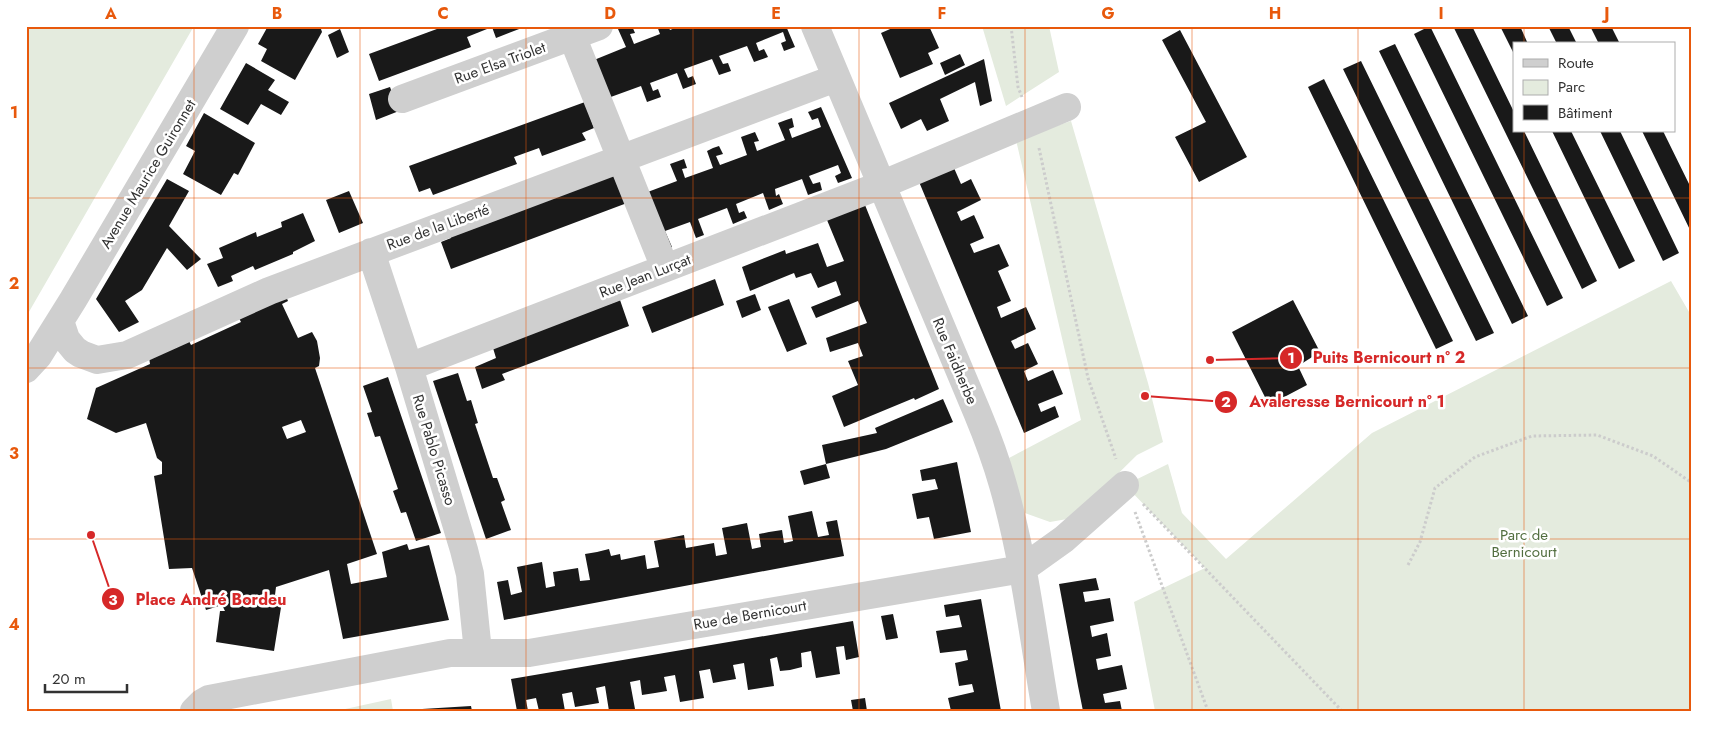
<svg xmlns="http://www.w3.org/2000/svg" width="1718" height="737" font-family="Jost,sans-serif">
<rect width="100%" height="100%" fill="#fff"/>
<path fill="#e4ebde" d="M26,26H194L26,317Z
M982,26H1049L1059,72L1006,106Z
M1071,121L1148,383L1163,442L1137,455L1073,518L1050,522L1022,512L1009,458L1081,420L1016,140Z
M1671,281L1692,317V711H1155L1134,602L1205,568L1125,485L1168,464L1182,513L1226,559L1372,433Z
M391,699L393,711H336Z"/>
<path fill="#191919" fill-rule="evenodd" d="M268,26H320L322,32L295,80L261,61L267,49L258,44Z
M445,26H527L496,38L492,27L467,37L471,47L379,81L369,54Z
M626,26H632L635,33L630,34L634,44L660,34L657,26H668L670,30L680,26H786L795,47L784,51L781,43L786,41L783,32L756,43L759,51L764,49L768,57L754,62L747,46L719,56L723,64L728,63L731,71L719,75L712,59L684,69L688,78L693,76L696,84L683,89L677,73L650,83L653,91L658,89L661,97L647,102L641,86L608,98L594,60L626,47L618,29Z
M897,26H929L939,48L928,53L933,64L900,78L881,33Z
M1430,26L1563,298L1547,306L1414,34Z
M1453,26H1472L1514,112V131H1524L1597,281L1582,289Z
M1500,26H1520L1528,44H1514V54Z
M1548,26H1568L1577,44H1557Z
M1590,26H1611L1620,44H1599Z
M340,29L349,52L337,58L328,35Z
M1180,30L1247,157L1199,182L1175,137L1206,122L1162,40Z
M1395,44L1528,316L1512,324L1379,51Z
M960,54L965,65L945,75L940,63Z
M984,59L992,101L980,106L975,82L940,99L949,121L927,131L921,119L901,129L889,103Z
M1361,61L1494,333L1476,341L1343,69Z
M246,63L275,80L268,90L289,102L281,115L261,104L248,125L220,109Z
M1324,79L1453,341L1436,349L1308,87Z
M390,87L399,111L376,120L369,94Z
M585,102L594,128L582,133L586,140L542,156L539,148L514,157L517,164L433,195L430,188L419,192L409,166Z
M821,107L852,178L838,183L835,176L841,173L838,165L809,176L813,184L820,182L822,190L808,195L802,179L775,189L776,196L779,194L783,204L769,210L763,193L736,204L739,213L744,211L747,218L733,224L727,208L698,219L704,235L696,238L690,222L665,231L672,247L665,250L645,193L677,181L670,164L684,159L687,168L682,169L685,178L713,168L707,151L713,148L719,146L723,154L716,156L720,165L747,155L741,137L755,132L759,141L754,142L757,151L785,140L778,123L786,120L792,118L794,127L789,129L792,138L821,127L818,118L812,120L808,112Z
M204,113L255,143L238,175L234,173L221,195L183,174L195,151L186,146Z
M1552,131H1571L1635,261L1619,269Z
M1600,131H1620L1679,253L1663,261Z
M1642,131H1663L1692,190V234Z
M954,168L961,184L971,179L981,200L957,212L961,221L974,215L979,226L984,238L970,244L974,253L999,244L1009,266L998,271L1011,301L997,307L1001,318L1026,307L1036,329L1011,341L1015,349L1028,343L1038,364L1024,371L1028,381L1053,370L1063,394L1038,404L1041,412L1055,406L1059,417L1024,433L917,177Z
M616,175L627,203L451,269L441,242L451,238L449,230Z
M167,179L189,191L169,226L201,259L187,270L167,248L142,290L125,301L139,322L119,332L96,299Z
M349,191L363,223L339,233L326,200Z
M865,205L939,389L915,400L914,398L844,427L832,396L858,385L848,361L863,356L858,343L830,352L826,338L867,323L858,301L816,318L811,307L841,295L836,281L818,288L811,273L796,278L794,273L750,291L742,267L785,250L786,254L818,243L827,267L844,261L827,220Z
M303,213L315,241L293,252V254L255,270L253,266L231,276L233,281L218,287L207,264L223,258L219,248L256,232L257,237L282,227L281,222Z
M715,279L724,305L652,333L642,307Z
M285,294L288,301L282,304L298,338L312,332L317,341L320,358L319,366L315,368L377,554L347,564L351,584L387,577L382,552L407,544L409,550L429,545L449,620L343,639L329,570L276,587L275,595H283L274,651L216,642L220,611H225L222,605L206,610L192,568L169,569L154,476L162,474V462L157,458L146,423L116,433L87,419L96,388L150,364L149,357L188,339L191,345L241,322L238,316ZM301,420L306,432L287,439L282,427Z
M755,294L761,310L742,318L736,301Z
M789,299L807,344L787,352L768,307Z
M620,300L629,326L502,374L505,380L482,389L475,367L496,358L493,348Z
M1293,300L1320,352L1298,366L1307,385L1269,405L1232,332Z
M458,373L467,401L471,400L478,423L475,424L493,478H497L505,500L501,502L511,530L486,539L433,381Z
M388,377L441,533L416,541L406,512L401,513L393,491L398,489L380,436L375,437L367,413L372,412L363,386Z
M943,399L953,422L886,449L826,464L822,445L877,433L875,428Z
M957,462L971,532L934,539L929,517L917,519L912,494L938,489L935,479L922,481L920,470Z
M826,464L830,478L804,485L800,471Z
M812,511L818,537L829,535L826,522L837,520L844,556L504,620L497,582L508,580L511,595L522,592L517,567L542,562L546,588L555,586L553,572L578,568L580,581L590,580L585,554L597,552L609,549L611,556L620,554L621,560L645,555L647,569L659,567L654,541L684,535L686,548L714,543L716,556L727,554L722,528L747,523L752,549L761,547L759,534L769,532L782,530L784,543L793,541L788,516Z
M1096,578L1099,590L1083,592L1085,602L1110,598L1114,621L1090,626L1092,637L1107,633L1111,656L1096,659L1098,670L1122,665L1127,689L1103,694L1105,703L1120,701L1122,711H1083L1078,686L1059,584Z
M981,599L1001,711H951L948,698L974,692L972,684L959,686L955,663L968,660L966,650L940,653L936,631L962,627L959,615L946,617L944,605Z
M893,614L898,638L886,640L881,616Z
M853,621L859,657L846,660L844,646L836,647L840,674L816,678L811,651L801,653L802,667L790,670L780,671L777,657L770,659L774,686L748,690L744,663L733,665L736,679L724,681L713,683L710,669L699,671L704,698L680,702L675,675L664,677L667,691L655,693L642,695L640,680L630,682L635,709L609,711L605,686L596,688L599,703L575,707L572,692L562,694L565,711H539L536,698L526,700L528,711H517L511,679Z
M865,698L867,711H853L851,700Z
M471,706L472,711H422V709Z"/>
<g fill="none" stroke-linecap="round" stroke-linejoin="round">
<path stroke="#ccc" stroke-width="3" stroke-dasharray="2.5 2.5" stroke-linecap="butt" d="M1011,26L1018,87L1022,97
M1039,148L1088,378L1116,459
M1143,504L1342,711
M1135,512L1208,711
M1408,565L1420,542L1435,488L1475,457L1532,436L1597,435L1653,456L1692,483"/>
<path stroke="#cfcfcf" stroke-width="28" d="M815,26L977,412C987,436 996,460 1003,485C1024,558 1033,636 1046,711
M572,36L665,268
M402,99L599,26
M371,252L409,367L464,550L470,574L478,652
M60,321L66,339L75,350L81,354L97,360L127,355L269,291L836,78
M409,367L881,185L1067,107
M26,369L38,356L73,300L235,26
M194,711L202,703L209,699L450,653H529L1022,569L1064,539L1125,485"/>
</g>
<path fill="none" stroke="#e8590c" stroke-width="1" stroke-opacity="0.55" d="M194,26V711M360,26V711M526,26V711M693,26V711M859,26V711M1025,26V711M1192,26V711M1358,26V711M1524,26V44M1524,131V711M26,198H1692M26,368H1692M26,539H1692"/>
<g text-anchor="middle" dominant-baseline="central" stroke-width="5" stroke-linejoin="round" paint-order="stroke">
<g font-size="15" fill="#323232" stroke="#fff">
<text transform="translate(500 63) rotate(-20)">Rue Elsa Triolet</text>
<text transform="translate(148 174) rotate(-59)">Avenue Maurice Guironnet</text>
<text transform="translate(438 227) rotate(-20)">Rue de la Liberté</text>
<text transform="translate(645 276) rotate(-21)">Rue Jean Lurçat</text>
<text transform="translate(955 361) rotate(67)">Rue Faidherbe</text>
<text transform="translate(434 450) rotate(73)">Rue Pablo Picasso</text>
<text transform="translate(750 615) rotate(-10)">Rue de Bernicourt</text>
</g>
<g font-size="15" fill="#526e3f" stroke="#fff">
<text x="1524" y="535">Parc de<tspan x="1524" dy="17">Bernicourt</tspan></text>
</g>
</g>
<path fill="none" stroke="#d62828" stroke-width="2" d="M1210 360L1291 358M1145 396L1226 402M91 535L113 599"/>
<g fill="#d62828" stroke="#fff" stroke-width="2">
<circle cx="1210" cy="360" r="5"/>
<circle cx="1145" cy="396" r="5"/>
<circle cx="91" cy="535" r="5"/>
<circle cx="1291" cy="358" r="12"/>
<circle cx="1226" cy="402" r="12"/>
<circle cx="113" cy="599" r="12"/>
</g>
<g font-size="15" text-anchor="middle" font-weight="bold" fill="#fff">
<text x="1291" y="363">1</text>
<text x="1226" y="407">2</text>
<text x="113" y="605">3</text>
</g>
<g font-size="16" text-anchor="middle" font-weight="bold" fill="#d62828" stroke="#fff" stroke-width="5" stroke-linejoin="round" paint-order="stroke">
<text x="1389" y="363">Puits Bernicourt n° 2</text>
<text x="1347" y="407">Avaleresse Bernicourt n° 1</text>
<text x="211" y="605">Place André Bordeu</text>
</g>
<rect width="1718" height="737" fill="none" stroke="#ffffff" stroke-width="55"/>
<rect x="1513" y="42" width="162" height="90" fill="#ffffff" stroke="#adadad"/>
<rect x="1523" y="59" width="25" height="8" fill="#cfcfcf" stroke="#adadad"/>
<text x="1558" y="68" font-size="15" fill="#323232">Route</text>
<rect x="1523" y="80" width="25" height="15" fill="#e4ebde" stroke="#adadad"/>
<text x="1558" y="92" font-size="15" fill="#323232">Parc</text>
<rect x="1523" y="105" width="25" height="15" fill="#191919" stroke="#adadad"/>
<text x="1558" y="118" font-size="15" fill="#323232">Bâtiment</text>
<path d="M45 684v8h82v-8" fill="none" stroke="#323232" stroke-width="2.5"/>
<text x="52" y="684" font-size="15" fill="#323232" stroke="#ffffff" stroke-width="4" paint-order="stroke">20 m</text>
<rect x="28" y="28" width="1662" height="682" fill="none" stroke="#e8590c" stroke-width="2"/>
<g font-size="16" text-anchor="middle" font-weight="bold" fill="#e8590c">
<text x="111" y="19">A</text>
<text x="277" y="19">B</text>
<text x="443" y="19">C</text>
<text x="610" y="19">D</text>
<text x="776" y="19">E</text>
<text x="942" y="19">F</text>
<text x="1108" y="19">G</text>
<text x="1275" y="19">H</text>
<text x="1441" y="19">I</text>
<text x="1607" y="19">J</text>
<text x="14" y="118">1</text>
<text x="14" y="289">2</text>
<text x="14" y="459">3</text>
<text x="14" y="630">4</text>
</g>
</svg>
